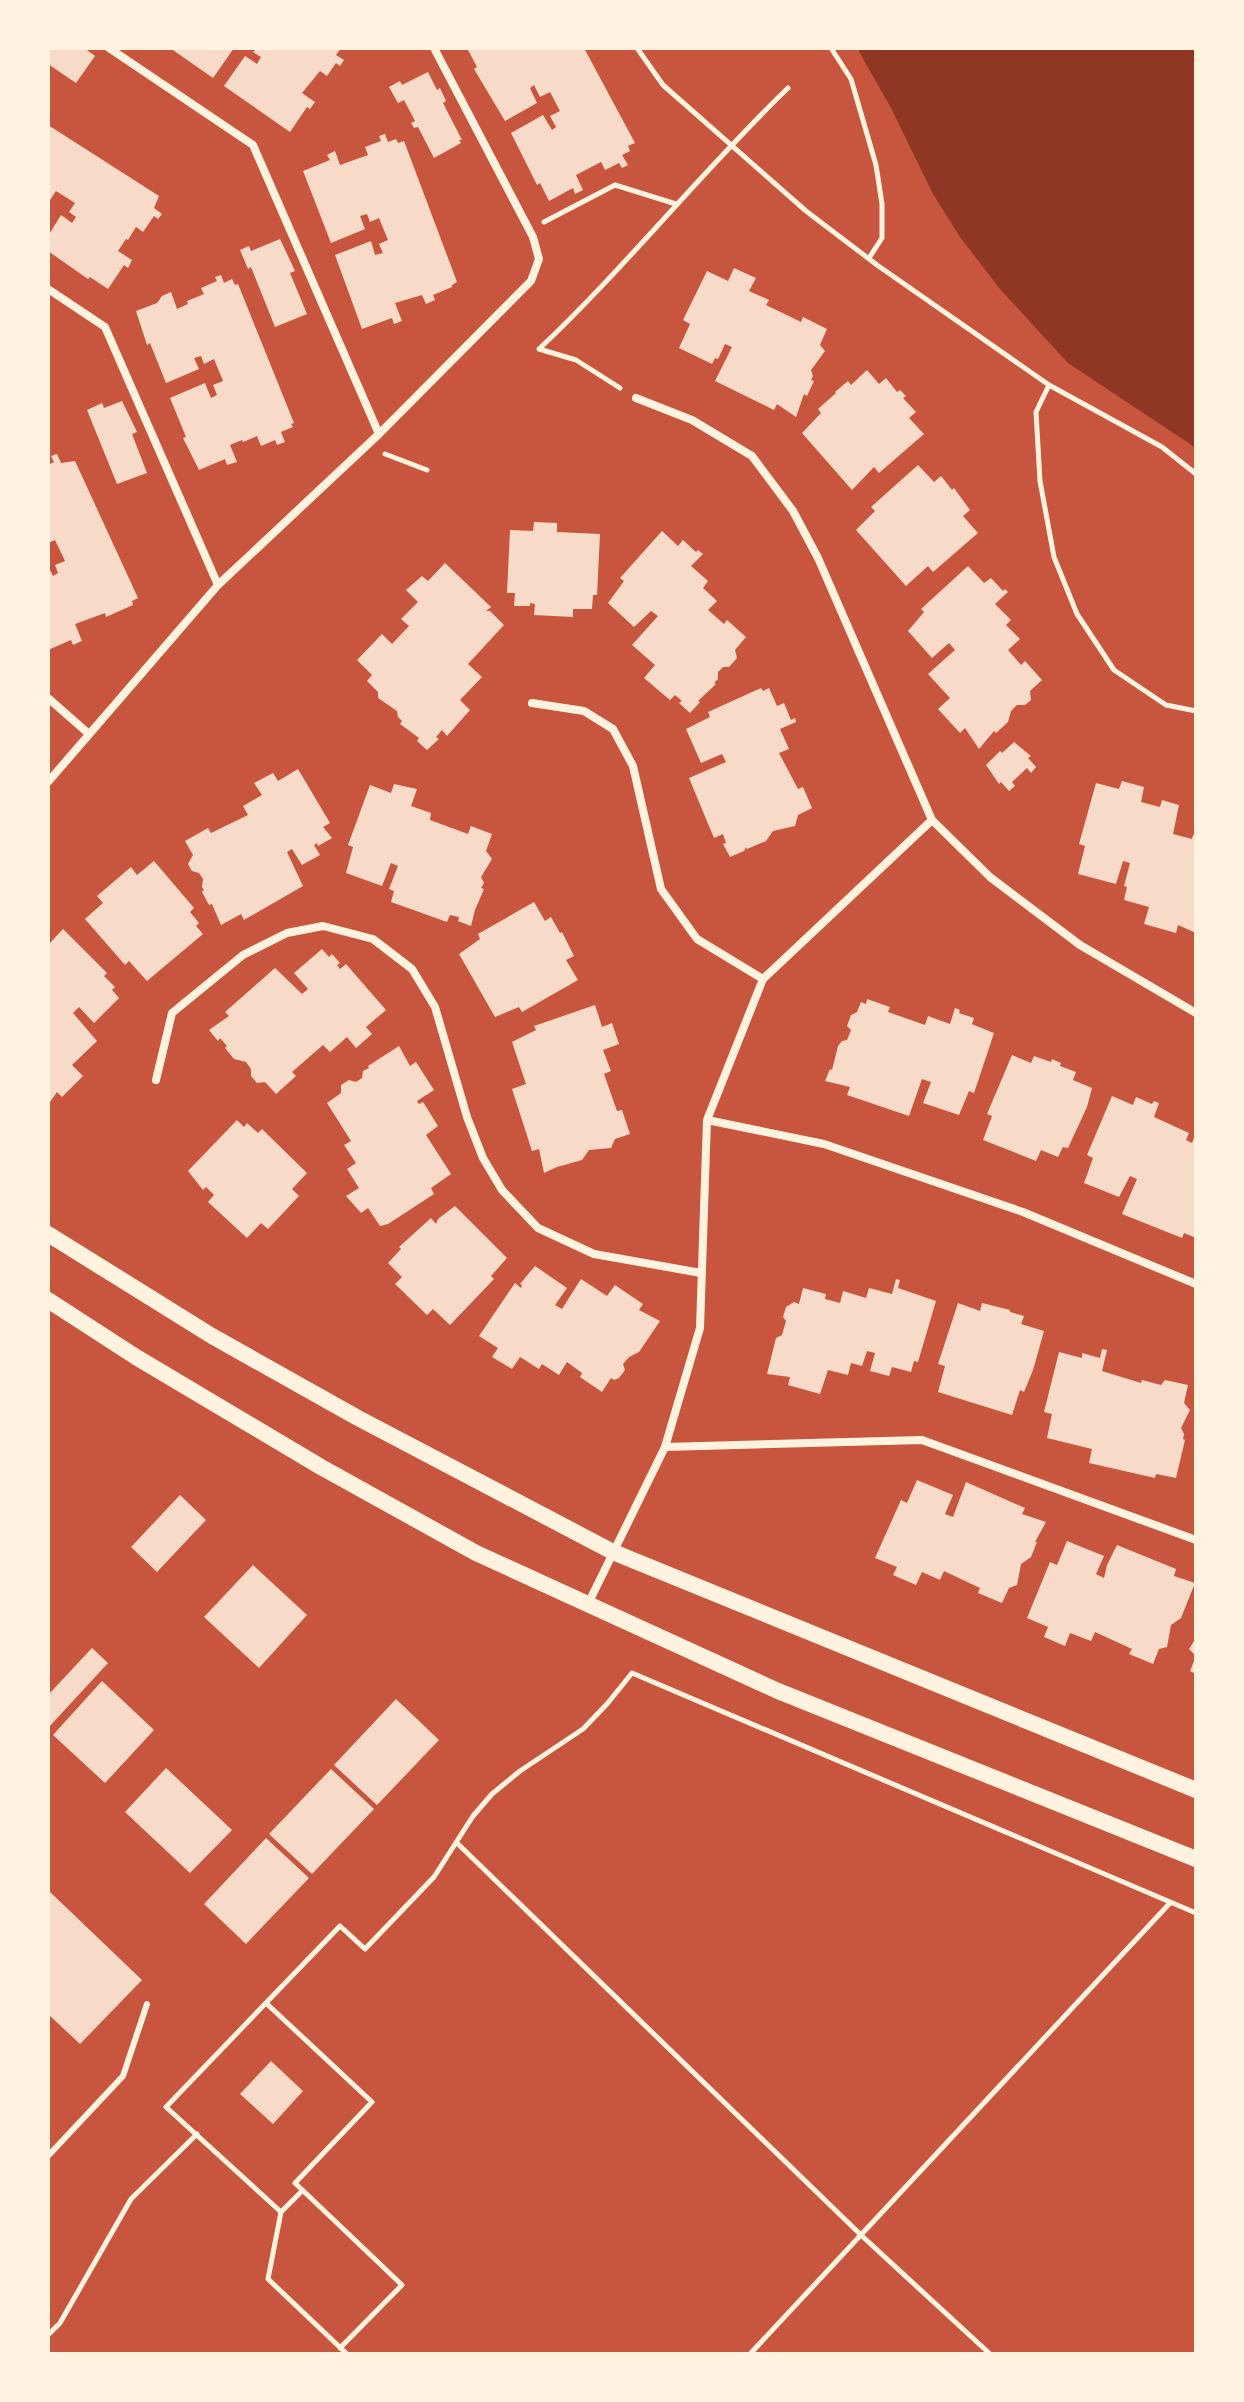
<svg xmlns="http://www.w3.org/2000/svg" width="1244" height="2402" font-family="Mulish,sans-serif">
<rect width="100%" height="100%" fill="#c8553d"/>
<path fill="#8f3625" d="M857,48H1196V448L1068,363L1000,289L960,237L933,194L891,108Z"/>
<path fill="#f7dbc8" d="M48,48H84L95,56L76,83L48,64Z
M170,48H234L213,78Z
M257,48H341L336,55L344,60L340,66L336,63L327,76L320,71L302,93L315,102L310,109L307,107L290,132L224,86L245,56L257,64L261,57L253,52Z
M472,48H584L635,143L628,146L630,151L622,155L628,165L622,168L619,163L605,170L601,162L576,175L583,190L575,194L573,188L549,201L540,183L537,185L511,133L543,115L552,130L556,127L550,116L560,111L550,92L540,97L534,85L530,88L537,103L505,121L474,69L477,67L468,50Z
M428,72L437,90L440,88L446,101L443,103L462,140H459L461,143L434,158L418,127L414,128L411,123L415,121L404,100L398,103L389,87L400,81L402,85Z
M48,125L159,196L154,208L162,214L158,219L154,216L143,232L136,227L128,240L126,239L118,251L132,260L128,268L124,265L108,289L90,277L88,279L48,251V236L61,215L72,223L76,217L69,212L75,203L56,191L50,200L48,198Z
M385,134L388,142L396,139L398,143L404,141L457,282L452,285V287L433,295L435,300L426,304L422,295L395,303L402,321L394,324L392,318L362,329L335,255L371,241L375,255L383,253L379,244L388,240L379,218L370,222L367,214L360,216L365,229L331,243L303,171L330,160L327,155L335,151L340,165L368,155L365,147L381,141L379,136Z
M280,239L295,271L290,273L307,314L275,327L251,267L248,269L240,250L249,246L251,251Z
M734,268L756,278L749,291L769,300L766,305L801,322L803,317L827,329L820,345L825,351L811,370L813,376L811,380L814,381L807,396L804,394L796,417L777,404L774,410L715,381L732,347L725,344L718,359L715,358L712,364L679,348L690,324L683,320L707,271L728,281Z
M221,275L224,283L232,279L235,285L238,284L294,423L291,424L293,427L281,432L285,442L277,445L275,440L261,446L257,436L243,442L242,440L230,445L237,462L227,465L225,459L199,470L183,438L186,437L170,398L205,383L211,398L217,395L213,385L223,381L214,359L204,364L201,356L194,358L199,369L166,383L150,343L147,345L136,311L157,303L162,296L171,292L177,309L188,304L187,301L204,294L201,288L217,281L215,277Z
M867,370L879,384L886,378L897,392L900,390L906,396L903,398L916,412L909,418L924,434L879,473L874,467L852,490L802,433L821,413L818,409L836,393L835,392L848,381L851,385Z
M122,401L137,432L132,434L147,473L117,484L87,410L102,403L104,408Z
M57,454L61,463L75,461L138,598L132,601L133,605L106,617L105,613L75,624L82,641L73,645L71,640L48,650V566L53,576L58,573L55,565L65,561L55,540L48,543V465L54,462L51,456Z
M918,465L934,482L941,476L952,490L954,488L970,510L963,516L978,533L933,572L928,566L906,586L856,530L875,511L871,507Z
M534,522L557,523V532L600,534L597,595H593L592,609H573V617L534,615L535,604L530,603V606H514L515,593H507L510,530L533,531Z
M662,531L678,546L683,540L696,552L698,550L703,554L691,566L708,581L703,588L717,601L708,610L724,624L727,620L746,637L735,650L737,658L729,667H723L718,672V679L714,683L716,684L698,701L700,702L690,713L679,703L682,701L675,695L670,700L644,678L655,665L632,645L658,616L651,611L634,627L608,603L624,581L620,578Z
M445,563L491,607L486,611H490L504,625L468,664L482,677L460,700L470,710L447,736L442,730L436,737L439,739L427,750L417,741L419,738L400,724L402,721L398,717L397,711L378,698V692L367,681L372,675L357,660L382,634L392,644L409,626L401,619L418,602L406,590L422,576L428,581Z
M968,566L984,583L991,578L1003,591L1005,589L1008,592L995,604L1011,620L1006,625L1020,639L1008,650L1021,665L1025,661L1042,680L1030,691L1031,700L1025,705H1017L1011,711L1008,722L996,733L994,731L979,749L965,728L960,733L938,709L950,698L928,674L955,650L949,643L932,658L908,631L924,612L921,609Z
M761,688L763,691L769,688L777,706L784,703L791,720L795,718L796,722L780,729L789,749L779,753L798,789L803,787L812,808L798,815L795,826L773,831L766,841L747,849L746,847L744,851L730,857L723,844L726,843L723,834L714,838L689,778L726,762L722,754L701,763L686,729L710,717L708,712Z
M1014,742L1031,756L1028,758L1036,767L1031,773L1027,768L1012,782L1015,786L1009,791L1001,782L999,784L986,765L1000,751L1002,753Z
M298,769L330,823L323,827L332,838L318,846L317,843L314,845L320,855L302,865L292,849L287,852L303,886L244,920L241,914L221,925L212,904L209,905L202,892L204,890L202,887L203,879L199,873L192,871L188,864L193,855L185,841L208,828L211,833L248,815L243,806L262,795L254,783L273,773L278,781Z
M1122,781L1144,787L1141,802L1160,807L1162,800L1179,805L1173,834L1192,839L1193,835L1196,836V933L1178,925L1176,933L1144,924L1149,907L1124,900L1127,887L1124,886L1130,863L1123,861L1116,884L1078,874L1085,846L1079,844L1096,783L1119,789Z
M394,784L417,789L411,806L431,813L430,820L468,834L471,826L492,834L486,851L492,859L481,877L484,883L481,888L484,889L475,910L471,926L458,921L459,917L450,915L447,922L391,902L394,891L389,889L398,866L391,863L382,886L346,873L353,847L348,845L370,785L391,793Z
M154,861L194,908L190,912L199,923L196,926L203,934L147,981L129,961L125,965L85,919L103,903L97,896L131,867L137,875Z
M534,902L545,921L551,917L560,933L562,932L574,956L566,960L578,980L522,1012L519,1007L495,1017L459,954L480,939L478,934Z
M63,929L107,973L104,976L115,987L112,990L119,998L94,1023L79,1007L73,1013L97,1041L72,1065L83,1076L62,1097L57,1092L48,1105V945Z
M322,949L329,957L332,954L340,963L337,965L340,969L346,964L386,1010L366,1027L372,1034L356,1048L347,1037L330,1052L323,1045L292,1072L296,1076L276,1094L265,1082L257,1083L251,1076V1069L246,1062L234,1059L225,1048L227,1046L220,1038L218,1041L209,1030L229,1016L225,1012L275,968L302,994L308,989L294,973Z
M867,999L890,1007L888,1012L925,1025L928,1016L950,1024L955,1008L960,1010L959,1013L974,1018L972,1024L974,1025L994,1033L974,1093L969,1091L959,1115L923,1103L931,1082L922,1079L909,1116L847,1095L850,1087L825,1081L830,1069L832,1070L838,1046L842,1041L847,1040L851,1030L847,1026L851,1015L857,1012L861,1002L866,1004Z
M595,1005L602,1027L612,1023L619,1044L603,1050L611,1071L604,1074L617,1111L622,1110L630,1134L615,1139L611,1148L589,1150L582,1160L557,1167L544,1173L539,1149L532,1151L512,1089L526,1084L512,1042L536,1030L534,1026Z
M399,1046L410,1066L416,1062L434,1090L417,1101L419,1104L423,1102L438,1126L426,1135L451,1174L431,1188L434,1194L388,1224L380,1226L368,1208L361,1213L346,1196L359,1188L347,1169L356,1163L344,1145L351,1141L327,1103L341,1093V1085L349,1080L356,1082L362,1078L363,1071L369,1068L368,1066Z
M1012,1055L1031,1063L1034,1056L1051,1062L1052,1059L1061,1063L1060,1066L1076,1072L1073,1080L1092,1088L1087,1107L1068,1148L1063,1147L1058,1157L1041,1150L1036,1161L983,1140L992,1116L987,1114Z
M1112,1096L1133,1105L1136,1097L1152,1104L1154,1101L1159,1103L1154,1117L1189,1133L1186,1140L1192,1143L1196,1133V1238L1184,1233L1182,1238L1122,1214L1137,1179L1130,1176L1119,1197L1084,1183L1093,1158L1087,1155Z
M237,1120L244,1127L247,1123L258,1133L262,1129L307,1173L292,1189L299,1196L268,1229L261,1223L247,1238L208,1202L214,1195L206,1187L203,1190L188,1171Z
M455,1206L507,1258L491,1276L494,1279L450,1325L433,1309L427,1315L395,1284L402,1277L388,1263L401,1249L399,1247L431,1218L436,1224L438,1219Z
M535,1266L567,1288L555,1305L562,1309L581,1279L607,1296L615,1285L643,1304L639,1310L660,1321L639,1352L629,1357L623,1364L625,1370L619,1378L614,1380L611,1378L602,1392L580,1377L582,1373L567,1362L559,1375L542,1364L539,1369L520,1357L512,1369L492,1357L498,1348L479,1336L515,1283L521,1288L522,1285L520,1284Z
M896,1279L900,1280L898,1288L936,1301L918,1362L914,1361L911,1372L892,1367L889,1376L870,1371L875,1353L867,1351L862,1366L851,1363L848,1375L828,1370L820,1394L788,1385L790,1377L767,1374L776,1338L782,1335L786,1321L783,1317L786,1307L794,1302L799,1304L803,1288L826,1294L825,1299L840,1303L843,1291L866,1298L869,1288L892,1294Z
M958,1303L980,1311L982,1303L1010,1310V1312L1024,1316L1021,1324L1044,1331L1033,1370L1024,1392L1020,1390L1012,1415L938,1392L945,1366L938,1364Z
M1102,1349L1107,1350L1102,1371L1141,1383L1142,1380L1161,1385L1165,1380L1188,1385L1184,1403L1190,1410L1181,1428L1184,1434L1183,1439L1185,1440L1176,1478L1156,1474L1155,1478L1089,1463L1092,1449L1047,1438L1052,1414L1044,1412L1059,1352L1082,1358V1353L1100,1358Z
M917,1480L953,1495L945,1514L953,1517L966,1482L1025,1508L1022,1514L1046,1522L1035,1542H1037L1031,1557L1021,1564L1017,1585L1009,1588L1002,1603L978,1593L980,1588L944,1571L940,1580L922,1572L916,1585L893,1575L897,1567L875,1558L901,1500L907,1503Z
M180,1495L206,1520L157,1572L131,1547Z
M1067,1541L1104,1556L1096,1574L1104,1578L1107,1565L1117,1545L1176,1569L1174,1576L1195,1583L1181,1618L1171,1625L1167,1647L1159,1649L1153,1664L1129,1654L1132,1649L1095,1632L1091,1641L1070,1633L1065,1646L1044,1637L1048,1627L1027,1618L1050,1562L1057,1565Z
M253,1565L307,1615L259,1668L204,1617Z
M1196,1638V1674L1190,1671L1196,1656L1189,1649Z
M92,1648L108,1663L48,1728V1695Z
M102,1681L154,1730L105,1783L53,1735Z
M396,1699L439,1740L377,1805L334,1765Z
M166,1768L232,1830L190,1873L125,1812Z
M331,1769L374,1809L312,1874L269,1834Z
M266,1838L309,1878L246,1944L204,1904Z
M48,1890L142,1980L80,2044L48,2014Z
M271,2061L303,2091L273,2124L240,2094Z"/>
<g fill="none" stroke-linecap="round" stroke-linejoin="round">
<path stroke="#fff3e0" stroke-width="5" d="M637,48L663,85L806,211L877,265L1049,385L1162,447L1196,474
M831,48L851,79L876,165L882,204V238L869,258
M544,222L615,185L676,204
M539,349C626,267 701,172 788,88
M539,349L576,360L620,388
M1049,385L1036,412L1040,481L1054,557L1077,614L1114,670L1166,705L1196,711
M385,454L427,470
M457,1843L862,2236L990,2354
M266,2003L372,2102L295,2183L402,2285L340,2348
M281,2212L302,2191
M48,2335L60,2323L131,2199L197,2134
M347,2354L268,2279L281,2212L166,2107L340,1926L365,1949L434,1877L473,1816L492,1794L520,1771L583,1729L607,1704L632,1673L1196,1913
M750,2354L1170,1903"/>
<path stroke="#fff3e0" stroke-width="6" d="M48,2156L123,2076L147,2004"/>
<path stroke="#fff3e0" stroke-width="8" d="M109,48L253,145L379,434
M48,289L105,327L218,585
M636,398L692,420L752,456L793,511L818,558L932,820L990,877L1080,945L1196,1013
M48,698L89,734
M532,703L584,711L613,729L633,766L661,889L697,939L763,979
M48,782L218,585L379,434L531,281L539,259L533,237L434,48
M156,1080L172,1013L243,955L287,933L323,926L373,939L412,969L435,1007L467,1117L483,1158L502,1190L538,1228L594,1254L701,1273
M707,1120L824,1144L1023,1212L1196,1284
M665,1447L922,1440L1196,1540
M588,1604L665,1447L700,1328L707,1120L763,979L932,820"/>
<path stroke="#fff3e0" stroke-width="16" d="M48,1234L212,1336L358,1418L613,1552L1196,1790
M48,1300L136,1357L321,1467L476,1553L778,1691L1196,1859"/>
</g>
<rect width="1244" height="2402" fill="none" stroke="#fff3e0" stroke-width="100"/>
</svg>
